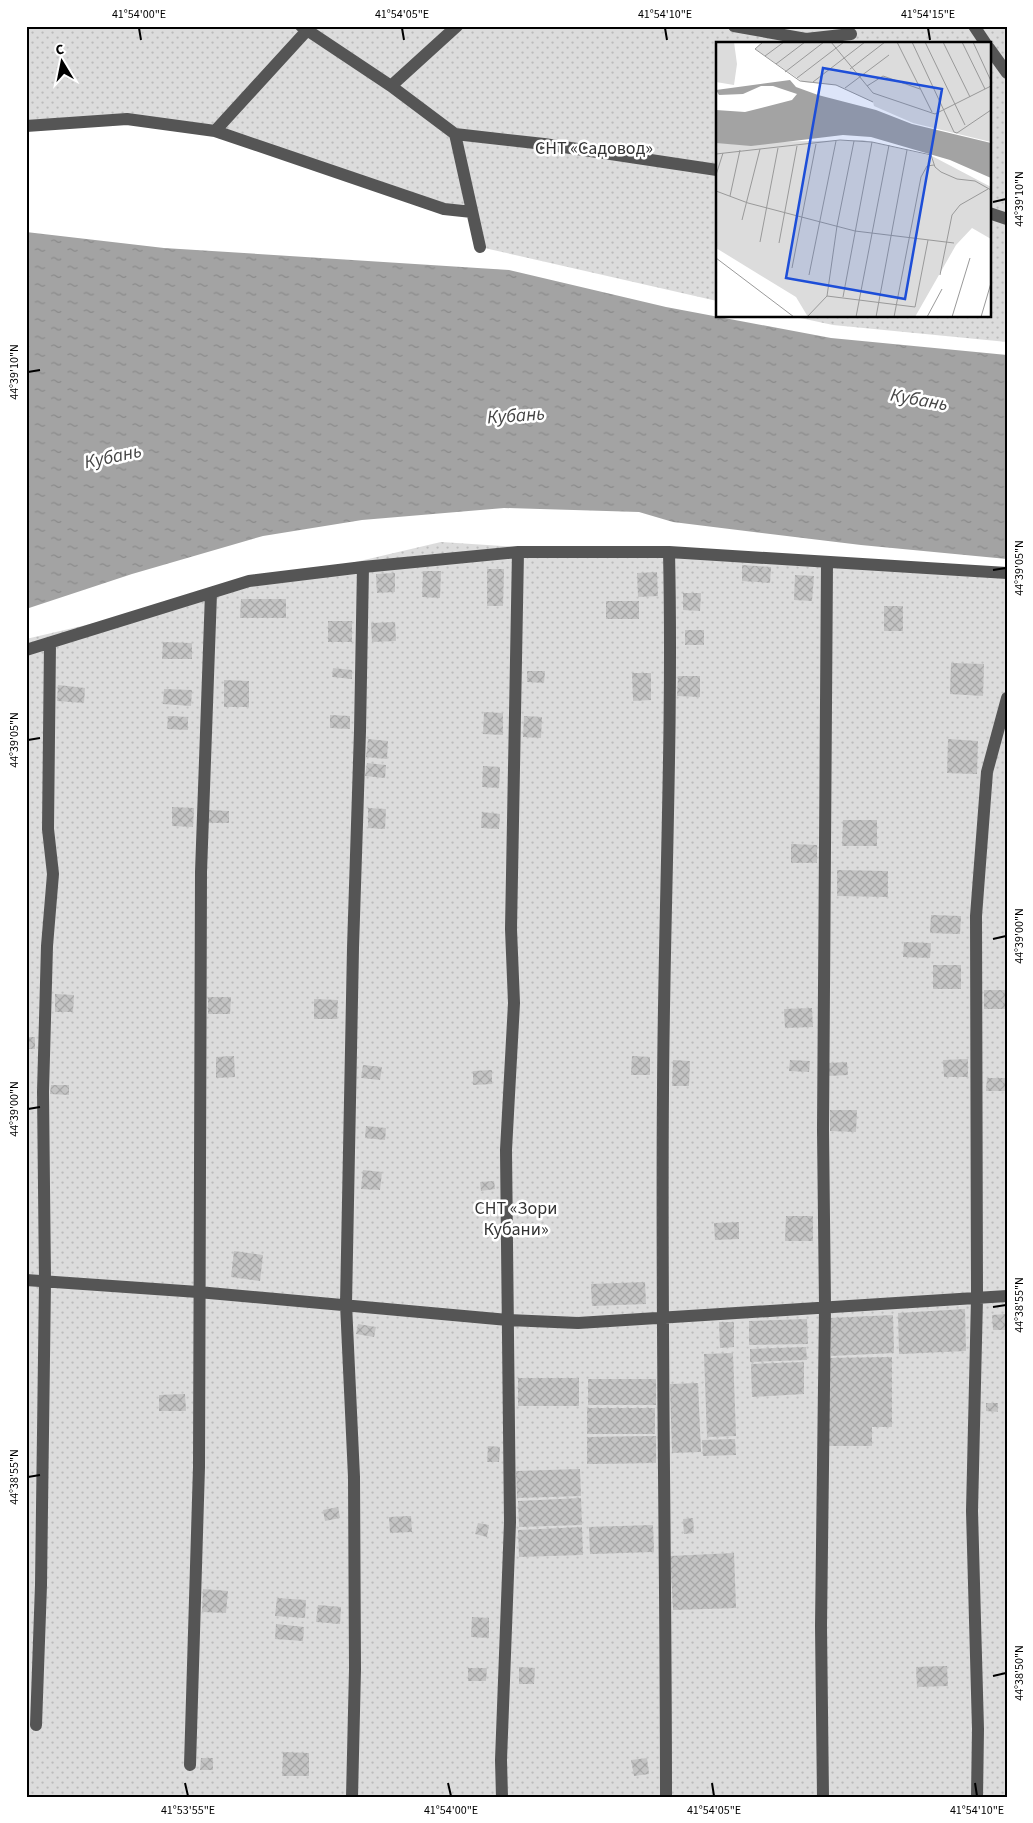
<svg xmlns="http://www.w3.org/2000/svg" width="1033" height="1823" font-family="'Source Sans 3',sans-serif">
<defs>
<pattern id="garden-dots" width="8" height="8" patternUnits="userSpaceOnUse" patternTransform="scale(1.25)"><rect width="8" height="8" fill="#dcdcdc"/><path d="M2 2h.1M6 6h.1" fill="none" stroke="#bbb" stroke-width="1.8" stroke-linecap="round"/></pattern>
<pattern id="water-ripples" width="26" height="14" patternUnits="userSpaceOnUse" patternTransform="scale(1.25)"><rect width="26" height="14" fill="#a3a3a3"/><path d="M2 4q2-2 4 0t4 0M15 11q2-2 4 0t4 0" fill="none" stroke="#8b8b8b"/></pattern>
<pattern id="building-cross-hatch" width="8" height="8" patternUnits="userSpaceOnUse" patternTransform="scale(1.25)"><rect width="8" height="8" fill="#c4c4c4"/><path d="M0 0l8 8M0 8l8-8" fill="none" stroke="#a7a7a7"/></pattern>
</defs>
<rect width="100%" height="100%" fill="#fff"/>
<path fill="url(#garden-dots)" d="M26,26H1007V342L833,325L791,316H989V44H717V301L480,247L472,212L215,131L127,119L26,126Z
M441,542L1007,578V1797H26V639Z"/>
<path fill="url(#water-ripples)" d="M26,232L164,248L509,270L666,307L831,338L1007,355V559L861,545L673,522L639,512L504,508L362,520L263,536L132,574L26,609Z"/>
<path fill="url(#building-cross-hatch)" d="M742,565L771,567L770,583L742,581Z
M487,569H504L503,606H487Z
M423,571H441L440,598L422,597Z
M657,572L658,596L638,597L637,573Z
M395,573V592L377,593L376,574Z
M795,575L814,576L812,601L794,600Z
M683,593H701L700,611L683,610Z
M241,599H286V618H240Z
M606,601H639V619H606Z
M884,606H903V631H884Z
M328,621H352V642H328Z
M395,622L396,641L372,642L371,623Z
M685,630H704V645H685Z
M163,642L192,643V659H162Z
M951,663L984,664L983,696L950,694Z
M333,668L352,670V679L332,677Z
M527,671H545L544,683L527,682Z
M632,673H651V700L633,701Z
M678,676H700V697L677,696Z
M224,680L249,681V707H224Z
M58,685L85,688L84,703L57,701Z
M164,689L192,690L191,706L163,704Z
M484,712L503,713V735L483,734Z
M330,715L350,716V729L330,728Z
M168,716L188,717V730L167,729Z
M524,716L542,717L541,738L523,737Z
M368,739L388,741L387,759L366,757Z
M948,739L978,741L977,774L947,773Z
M367,763L386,765L385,778L365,776Z
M483,766L500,767L499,788L482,787Z
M172,807L194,808L193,827L172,826Z
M368,808L386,809L385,829L368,828Z
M208,810L229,811V823H207Z
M482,812L500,814L499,829L481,828Z
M843,820H877V846H842Z
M791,844L817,845V863H791Z
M837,870L888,871V897L837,896Z
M931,915L961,916L960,934L930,933Z
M904,942L931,943L930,958L903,957Z
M933,965H961V989H933Z
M984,990H1007V1009H984Z
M55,994L74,995L73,1012H55Z
M208,997H231L230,1014H208Z
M314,999L338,1000L337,1019H314Z
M812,1008L813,1027L785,1028L784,1009Z
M26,1037H35V1049H26Z
M234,1056L235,1077L216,1078V1057Z
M632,1056L650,1057V1075H631Z
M968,1059V1077H944L943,1060Z
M673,1060L690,1061L689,1086H672Z
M790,1060L810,1061L809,1072L789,1071Z
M847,1062L848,1075L828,1076V1063Z
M363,1065L382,1067L380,1080L361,1078Z
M492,1070V1084L473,1085V1071Z
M987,1078H1007V1091H986Z
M51,1085H69V1095L50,1094Z
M830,1110H857L856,1132L830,1131Z
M366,1126L386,1128L385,1140L365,1138Z
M363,1170L382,1172L380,1190L361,1189Z
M494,1181L495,1189L481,1191L480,1182Z
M786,1216H813V1241H785Z
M739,1222V1239L715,1240L714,1223Z
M234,1251L263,1255L260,1281L231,1277Z
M645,1282L646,1304L592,1306L591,1284Z
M965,1309L966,1351L899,1354L898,1313Z
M1007,1314V1330H993L992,1315Z
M893,1315L894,1353L831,1356L830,1318Z
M807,1319L808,1344L749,1345V1321Z
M719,1322H734V1347L720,1348Z
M358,1324L376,1327L374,1337L356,1334Z
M806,1347L807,1360L750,1362V1349Z
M733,1353L736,1436L707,1437L704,1354Z
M892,1357V1427H872V1446H828L827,1358Z
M804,1362V1394L752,1397L751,1364Z
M518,1378H579V1406H518Z
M588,1379H656V1405H588Z
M698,1383L701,1452L672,1453L670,1384Z
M185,1394L186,1411H159V1395Z
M986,1403H998V1412L986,1411Z
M587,1408H655V1434H587Z
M656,1436V1463L587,1464V1437Z
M735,1439L736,1455L703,1456L702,1440Z
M488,1446L500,1447L499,1462H487Z
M580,1469L581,1496L517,1498L516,1471Z
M581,1498L582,1525L519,1527L518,1501Z
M338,1507L340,1518L325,1521L323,1510Z
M411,1516L412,1532L390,1533L389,1517Z
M693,1518L694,1533L684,1534L683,1519Z
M478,1523L489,1525L487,1537L475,1534Z
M653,1525L654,1552L590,1554L589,1527Z
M582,1527L583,1555L519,1557L518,1530Z
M734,1553L736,1608L673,1610L670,1556Z
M203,1589L228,1591L226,1613L202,1612Z
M277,1598L306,1600L305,1618L275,1616Z
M318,1605L341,1607L340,1624L316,1622Z
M472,1617L489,1618V1638L471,1637Z
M276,1624L304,1627L303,1641L275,1639Z
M947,1666L948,1686L917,1687L916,1667Z
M519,1667L535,1668L534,1684H519Z
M468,1668H487L486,1681H468Z
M283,1752L309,1753V1776H282Z
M201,1758H213V1770H200Z
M647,1758L649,1774L634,1776L631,1760Z"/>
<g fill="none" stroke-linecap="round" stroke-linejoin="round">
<path stroke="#555" stroke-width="12" d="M301,26L391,86L455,134L544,144L717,170
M734,26L806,39L851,34
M974,26L986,44
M989,48L1007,73
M391,86L457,26
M26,126L127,119L215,131L444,209L472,212
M215,131L311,26
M455,134L480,247
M989,213L1007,219
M26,650L249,581L363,567L518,552H669L1007,573
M26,1280L198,1292L508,1320L578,1323L1007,1296
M36,1725L41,1585L45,1281L43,1092L47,946L53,874L48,829L50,643
M190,1765L199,1467L201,872L211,593
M352,1797L355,1669L354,1477L346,1304L353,948L360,731L363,567
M502,1797L501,1760L510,1522L506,1150L514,1003L511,929L518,552
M666,1797C666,1561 661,1326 663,1090C664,911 673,731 669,552
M823,1797L821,1626L825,1307L823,1130L827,562
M977,1797L978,1729L972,1511L977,1298L976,916L987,772L1007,698"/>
</g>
<path fill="none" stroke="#000" stroke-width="2" d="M139,28L141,40M402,28L404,40M665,28L667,40M928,28L930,40M993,202L1006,199M28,372L40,370M993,570L1006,568M28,740L40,738M993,939L1006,936M28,1109L40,1107M993,1307L1006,1305M28,1477L40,1475M993,1676L1006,1673M185,1783L188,1796M448,1783L451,1796M712,1783L714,1796M975,1783L977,1796"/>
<g text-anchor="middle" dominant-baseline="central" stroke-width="5" stroke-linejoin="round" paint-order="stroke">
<g font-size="18" fill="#333" stroke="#fff">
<text x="594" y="148">СНТ «Садовод»</text>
<text x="516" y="1208">СНТ «Зори<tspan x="516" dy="21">Кубани»</tspan></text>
</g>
<g font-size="19" font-style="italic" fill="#444" stroke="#fff">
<text transform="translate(919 400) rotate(10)">Кубань</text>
<text transform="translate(516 416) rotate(-4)">Кубань</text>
<text transform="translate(113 457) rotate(-12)">Кубань</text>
</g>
</g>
<g transform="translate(716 42)">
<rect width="275" height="275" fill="#fff"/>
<path d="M0,0H18L21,22L18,43L0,40ZM47,0H275V100L197,81L158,64L157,60L120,43L87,40L39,7ZM147,98L216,114L275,145V197L256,186L240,203L199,275H92L80,255L0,206V101Z" fill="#dcdcdc"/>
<path d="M74,38L80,45L102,53L160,68L196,82L275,101V136L234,118L155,95L127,93L35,104L0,101V68L29,70L76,58L81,52L57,44H45L27,52L3,53L0,48Z" fill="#a3a3a3"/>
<path fill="none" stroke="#999" stroke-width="1" d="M47,0L39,7L84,39L120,43L157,60M115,0L157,51L219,72L275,44M181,0L216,70M196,0L238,90L241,91L275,68M209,0L249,83M227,0L254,55M246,0L269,47M257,0L275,39M49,14L68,0M60,22L89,0M134,27L169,0M69,30L108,0M81,36L128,0M97,40L149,0M151,44L167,34L204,47M129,46L173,13M0,112L124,98L156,100L215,113L219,125L225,130L241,137L259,139L275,148M0,133L7,111M0,149L32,161L139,189L238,201M14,154L24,108M26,178L44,107M44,200L62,106M63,201L81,104M0,216L78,275M76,226L100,102M93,233L120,99M224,233L236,173L244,163L272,147M111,254L199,265L212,198M127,255L156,100M91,275L111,254L121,184L138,99M140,275L173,103M160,275L191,108M178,275L205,135L211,124L218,123M211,275L226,247M236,275L254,216M265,275L275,241"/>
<path fill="#1d4ed8" fill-opacity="0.15" stroke="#1d4ed8" stroke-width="2.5" d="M107,26L226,47L189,257L70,236Z"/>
<rect width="275" height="275" fill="none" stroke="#000" stroke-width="2.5"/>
</g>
<rect width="1033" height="1823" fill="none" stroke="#ffffff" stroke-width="55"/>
<g transform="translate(62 62) rotate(350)" stroke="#ffffff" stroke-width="4" paint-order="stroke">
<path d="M0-4L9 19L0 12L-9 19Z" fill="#000000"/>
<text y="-8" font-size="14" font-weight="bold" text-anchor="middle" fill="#000000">С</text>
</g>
<rect x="28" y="28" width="978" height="1768" fill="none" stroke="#000" stroke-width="2"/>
<g font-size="12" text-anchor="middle" fill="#000">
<text x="139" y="18">41°54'00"E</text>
<text x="402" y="18">41°54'05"E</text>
<text x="665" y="18">41°54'10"E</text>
<text x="928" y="18">41°54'15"E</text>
<text transform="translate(1019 199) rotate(-90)" y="4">44°39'10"N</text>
<text transform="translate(14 372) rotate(-90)" y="4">44°39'10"N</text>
<text transform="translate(1019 568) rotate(-90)" y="4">44°39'05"N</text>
<text transform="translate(14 740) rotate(-90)" y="4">44°39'05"N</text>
<text transform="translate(1019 936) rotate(-90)" y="4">44°39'00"N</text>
<text transform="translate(14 1109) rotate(-90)" y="4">44°39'00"N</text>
<text transform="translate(1019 1305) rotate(-90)" y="4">44°38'55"N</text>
<text transform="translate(14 1477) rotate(-90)" y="4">44°38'55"N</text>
<text transform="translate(1019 1673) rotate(-90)" y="4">44°38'50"N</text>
<text x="188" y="1814">41°53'55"E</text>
<text x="451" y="1814">41°54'00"E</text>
<text x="714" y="1814">41°54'05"E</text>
<text x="977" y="1814">41°54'10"E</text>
</g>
</svg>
